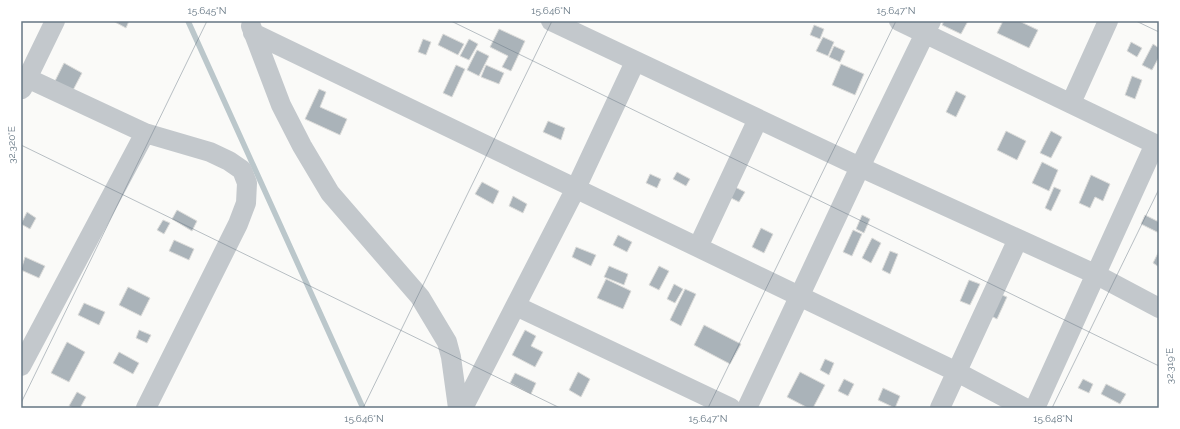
<svg xmlns="http://www.w3.org/2000/svg" width="1180" height="429" font-family="Raleway,sans-serif">
<rect width="100%" height="100%" fill="#fafaf8"/>
<g fill="none" stroke-linecap="round" stroke-linejoin="round">
<path stroke="#bbc7cb" stroke-width="5.5" d="M188,21L363,408"/>
</g>
<path fill="#aab3b9" stroke="#dcdcda" d="M113,21H129L126,28Z
M944,21H968L961,34L942,25Z
M1003,21H1019L1038,30L1029,48L997,33Z
M814,25L824,29L820,39L810,35Z
M499,29L525,41L511,71L502,67L508,56L490,47Z
M443,34L464,44L458,55L438,45Z
M823,37L834,42L828,56L816,51Z
M423,39L431,42L426,55L418,52Z
M469,39L478,44L469,60L460,56Z
M1131,42L1142,48L1137,57L1127,51Z
M1153,44L1159,48V57L1152,70L1142,65Z
M834,46L845,51L840,62L829,57Z
M477,50L489,56L479,76L467,70Z
M64,63L82,73L71,94L53,85Z
M841,64L864,74L855,95L832,85Z
M456,65L465,69L452,97L443,93Z
M486,65L504,73L499,84L481,77Z
M1132,76L1142,80L1135,99L1125,95Z
M319,89L326,92L320,107L347,119L340,135L305,119Z
M956,91L966,96L956,117L946,112Z
M548,121L565,128L561,140L543,132Z
M1006,131L1026,141L1017,160L997,150Z
M1051,131L1062,137L1051,158L1040,153Z
M1042,162L1058,170L1049,191L1032,183Z
M677,172L690,179L686,186L673,179Z
M650,174L661,179L657,188L646,183Z
M1091,175L1110,184L1103,201L1095,197L1090,208L1079,203Z
M482,182L499,191L493,204L475,194Z
M735,187L745,192L739,202L729,197Z
M1054,187L1061,190L1051,211L1045,208Z
M513,196L527,204L523,213L509,206Z
M177,210L197,221L192,231L172,219Z
M27,212L36,218L30,229L21,224Z
M862,215L870,219L864,233L856,229Z
M1145,215L1159,222V233L1141,224Z
M163,220L170,223L164,234L157,230Z
M761,228L773,234L764,253L752,247Z
M853,230L862,234L852,256L843,252Z
M618,235L632,242L627,252L613,245Z
M872,238L881,243L871,263L862,258Z
M174,240L194,249L189,260L169,251Z
M576,247L596,255L591,266L572,257Z
M890,251L898,254L890,274L882,270Z
M1159,251V267L1153,263Z
M25,257L45,266L39,278L21,270Z
M609,266L628,274L624,285L604,277Z
M659,266L669,271L659,290L649,285Z
M606,279L631,291L623,309L597,298Z
M969,280L980,284L970,305L960,301Z
M674,284L683,289L675,303L667,299Z
M128,287L150,298L141,316L119,305Z
M685,289L696,294L681,326L670,320Z
M997,293L1007,297L997,319L987,314Z
M84,303L105,312L99,325L78,315Z
M704,325L741,344L730,364L694,345Z
M139,330L151,335L147,343L136,338Z
M525,330L536,336L531,346L543,352L535,367L512,355Z
M67,342L85,352L69,382L51,373Z
M119,352L139,363L133,374L113,363Z
M825,359L834,363L829,375L820,370Z
M578,372L590,379L581,397L569,390Z
M800,372L825,385L813,408H808L787,397Z
M515,373L536,383L531,394L510,383Z
M844,379L854,384L848,396L838,391Z
M1083,379L1093,384L1089,393L1078,388Z
M1106,384L1126,394L1120,404L1101,394Z
M883,388L900,396L895,408L878,400Z
M77,392L86,397L80,408H73L69,406Z"/>
<g fill="none" stroke-linecap="round" stroke-linejoin="round">
<path stroke="#c3c8cc" stroke-width="20" d="M551,21L860,167L1095,274L1159,308
M899,21L1159,146
M251,26L281,105L302,146L330,193L420,297L447,342L451,357L458,408
M253,33L957,372L1025,408
M27,78L145,133L210,152L229,161L242,170L247,183L246,203L238,224L146,408
M22,89L55,21
M1071,103L1108,21
M698,247L758,119
M516,306L731,408
M21,366L145,133
M463,408L576,188L635,62
M747,408L860,167L931,21
M940,408L1018,239
M1035,408L1155,144"/>
</g>
<path fill="none" stroke="#657683" stroke-width="1" stroke-opacity="0.45" d="M451,21L1159,366M1136,21L1159,32M21,145L560,408M21,403L207,21M363,408L552,21M708,408L896,21M1052,408L1159,189"/>
<rect width="1180" height="429" fill="none" stroke="#ffffff" stroke-width="44"/>
<rect x="22" y="22" width="1136" height="385" fill="none" stroke="#657683" stroke-width="1.5"/>
<g font-size="10" text-anchor="middle" fill="#657683">
<text x="207" y="14">15.645°N</text>
<text x="551" y="14">15.646°N</text>
<text x="896" y="14">15.647°N</text>
<text transform="translate(11 145) rotate(-90)" y="4">32.320°E</text>
<text transform="translate(1169 366) rotate(-90)" y="4">32.319°E</text>
<text x="364" y="422">15.646°N</text>
<text x="708" y="422">15.647°N</text>
<text x="1053" y="422">15.648°N</text>
</g>
</svg>
